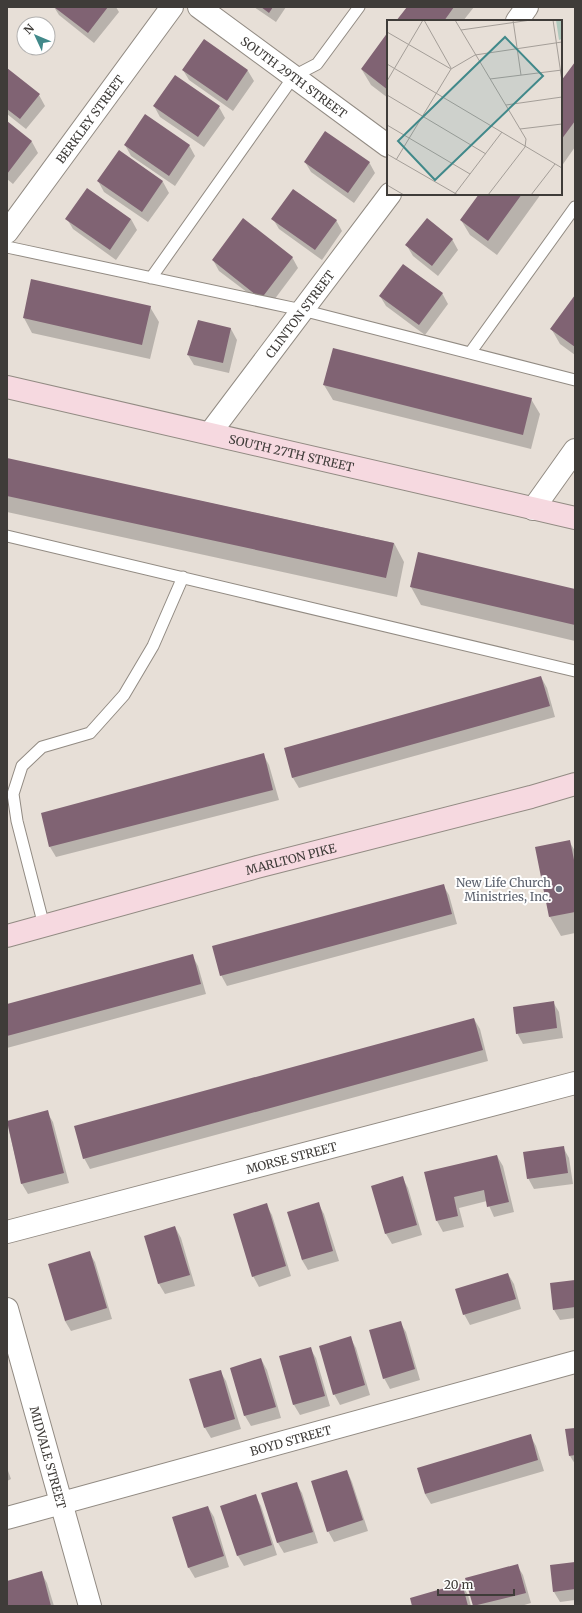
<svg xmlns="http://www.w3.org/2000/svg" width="582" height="1613" font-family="Merriweather,serif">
<rect width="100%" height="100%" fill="#e7dfd7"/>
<path fill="#0003" d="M54,7H116L119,12L94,43L59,15Z
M254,7H286L276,22Z
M408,7H474L463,21H398Z
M388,34V98L371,85L362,70Z
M575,63V147L561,167V83Z
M7,69L39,95L45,106L26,129L7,114Z
M183,70L248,71L254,81L233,111L189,80Z
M154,106L219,107L225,118L204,147L160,117Z
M7,123L32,142L38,153L13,184L7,179Z
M125,145H189L195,156L175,186L131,156Z
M119,152L163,182L169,193L148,222L104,192L98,181Z
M305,162H369L375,173L354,203L311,172Z
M480,194H541L497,255L470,235L461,220Z
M67,219H131L137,230L116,260L73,229Z
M273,219L336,220L342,231L322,260L279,229Z
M452,239L458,250L438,276L413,256L407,246Z
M292,257L298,268L268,308L219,271L213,260Z
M442,293L448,304L425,335L386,306L380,296Z
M575,297V355L560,344L552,330Z
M150,307L159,322L150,359L32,333L24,318Z
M198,322L231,329L237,340L229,373L194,365L188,355Z
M324,385L531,399L540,414L531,449L333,400Z
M7,459L394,543L404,562L397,597L7,512Z
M411,587L575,590V641L421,605Z
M541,677L547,688L555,717L299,788L293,778L285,749Z
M263,754L269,765L279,800L56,857L50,847L42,814Z
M569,841L575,851V933L561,936L550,917L536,848Z
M443,885L449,895L457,924L227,986L221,975Z
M192,955L198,966L206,994L7,1048V1005Z
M553,1002L559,1012L563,1038L523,1044L517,1033Z
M474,1019L480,1029L488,1061L90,1169L84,1158Z
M47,1112L53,1122L69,1183L28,1194L22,1184L7,1123Z
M563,1147L569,1158L573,1184L534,1189L528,1178Z
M497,1156L503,1166L514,1212L494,1217L487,1201L459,1208L464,1227L443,1232L437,1221L426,1173Z
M402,1177L408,1188L422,1235L392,1244L386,1234L372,1186Z
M318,1203L324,1214L339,1261L308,1270L302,1260L289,1212Z
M266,1204L272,1215L291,1276L259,1287L253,1276Z
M175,1227L181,1238L195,1286L165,1294L159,1284L145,1237Z
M89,1252L95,1262L112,1319L71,1331L65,1321Z
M508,1274L514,1284L521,1309L470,1325L464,1314Z
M575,1281V1318L560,1320L554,1310Z
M400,1322L406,1332L420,1380L390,1389L384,1378Z
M350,1337L356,1348L370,1395L340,1405L334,1394Z
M310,1348L316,1358L330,1406L300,1415L294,1405L280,1357Z
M261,1359L267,1370L281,1418L251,1426L245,1416L231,1369Z
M220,1371L226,1381L241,1429L211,1438L205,1428Z
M575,1429V1464L570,1456Z
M530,1435L536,1446L544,1471L431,1504L425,1494Z
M7,1468L11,1479L7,1481Z
M347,1471L352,1482L368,1531L334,1542L328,1531Z
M296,1483L302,1493L318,1543L284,1553L278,1543L262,1494Z
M255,1495L261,1506L277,1555L244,1566L238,1556L222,1506Z
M208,1507L214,1517L229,1567L195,1578L189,1568Z
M575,1563V1600L560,1602L554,1592Z
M517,1565L523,1575L531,1603L521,1606H474L466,1579Z
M41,1572L47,1583L54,1606H7V1582Z
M462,1584L468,1595L471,1606H413Z"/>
<path fill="#806373" d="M54,7H108L88,33Z
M261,7H273L269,13Z
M407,7H454L444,21H396Z
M388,32V90L361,69Z
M204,39L248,70L227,101L182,70Z
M575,62V121L561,140V81Z
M7,68L40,94L20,119L7,109Z
M175,75L220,106L198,137L153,106Z
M145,114L190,145L169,176L124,145Z
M7,121L32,141L7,174Z
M325,131L370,162L348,193L304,162Z
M119,150L163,181L142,212L97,181Z
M87,188L131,219L110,250L65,219Z
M293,189L337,220L315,250L271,219Z
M479,194H522L488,241L460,220Z
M243,218L293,257L261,299L212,260Z
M427,218L453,239L432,266L405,245Z
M403,264L443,293L419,325L379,296Z
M31,279L151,306L142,345L23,318Z
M575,295V347L550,329Z
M198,320L231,328L223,363L187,355Z
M333,348L532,398L523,435L323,385Z
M7,458L394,543L386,578L7,496Z
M418,552L575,589V625L410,587Z
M541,676L550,706L292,778L284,748Z
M264,753L273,790L49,847L41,813Z
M570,840L575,865V912L549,917L535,847Z
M444,884L452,914L220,976L212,946Z
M193,954L201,984L7,1036V1004Z
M554,1001L557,1028L516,1034L513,1007Z
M474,1018L483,1050L83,1159L74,1126Z
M48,1110L64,1173L21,1184L7,1121Z
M564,1146L568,1173L527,1179L523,1152Z
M497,1155L509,1202L487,1207L484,1190L454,1197L458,1216L436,1221L424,1172Z
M403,1176L417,1225L385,1234L371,1186Z
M319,1202L333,1251L302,1260L287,1212Z
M267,1203L286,1266L252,1277L233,1214Z
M175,1226L190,1275L158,1284L144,1236Z
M90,1251L107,1308L65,1321L48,1264Z
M508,1273L516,1299L463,1315L455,1289Z
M575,1280V1307L553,1310L550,1283Z
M401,1321L415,1369L383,1379L369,1330Z
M351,1336L365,1385L333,1395L319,1346Z
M311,1347L325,1396L293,1405L279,1356Z
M261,1358L276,1407L244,1416L230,1368Z
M221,1370L235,1419L204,1428L189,1379Z
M575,1428V1455L569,1456L565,1429Z
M531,1434L538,1460L425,1494L417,1468Z
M347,1470L363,1520L327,1532L311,1481Z
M297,1482L313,1532L277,1543L261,1493Z
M256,1494L272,1545L237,1556L220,1506Z
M208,1506L224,1556L188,1568L172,1517Z
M575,1562V1589L553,1592L550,1565Z
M518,1564L526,1593L473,1606L465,1578Z
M42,1571L51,1606H7V1581Z
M462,1583L468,1606H412L410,1598Z"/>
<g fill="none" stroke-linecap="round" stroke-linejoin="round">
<defs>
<path id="service" d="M7,247L302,310L575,380
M151,278L294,76L317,64L359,7
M470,353L575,207
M7,536L575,671
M44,926L17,821L13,794L22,766L42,747L90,733L124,695L153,646L183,577"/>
<g id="minor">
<path id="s1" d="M199,7L388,146"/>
<path d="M517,21L527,7"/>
<path id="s2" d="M7,232L172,7"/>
<path id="s3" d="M210,433L390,194"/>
<path d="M533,509L575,450"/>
<path id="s4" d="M7,1232L575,1083"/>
<path id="s5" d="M7,1309L90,1606"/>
<path id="s6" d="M7,1518L575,1362"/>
</g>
<g id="secondary">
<path id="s7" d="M7,387L575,518"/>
<path id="s8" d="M7,936L257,867L531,797L575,784"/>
</g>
</defs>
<use href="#service" stroke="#928b83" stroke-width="13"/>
<use href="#minor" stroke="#928b83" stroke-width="24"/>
<use href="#secondary" stroke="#928b83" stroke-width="24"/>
<use href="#service" stroke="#fff" stroke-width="11"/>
<use href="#minor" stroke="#fff" stroke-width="22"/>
<use href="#secondary" stroke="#f6d9e0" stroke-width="22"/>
</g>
<circle fill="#6b7280" stroke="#fff" stroke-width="1.5" cx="559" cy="889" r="4"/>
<g text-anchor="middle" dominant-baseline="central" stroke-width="4" stroke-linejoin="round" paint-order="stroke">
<g font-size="12" fill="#3f3c39" stroke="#fff">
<text stroke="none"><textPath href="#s1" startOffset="118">SOUTH 29TH STREET</textPath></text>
<text stroke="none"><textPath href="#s2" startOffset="140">BERKLEY STREET</textPath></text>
<text stroke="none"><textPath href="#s3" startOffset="149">CLINTON STREET</textPath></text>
<text stroke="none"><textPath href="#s7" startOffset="292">SOUTH 27TH STREET</textPath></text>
<text stroke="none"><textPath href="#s8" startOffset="294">MARLTON PIKE</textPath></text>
<text stroke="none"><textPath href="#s4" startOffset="294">MORSE STREET</textPath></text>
<text stroke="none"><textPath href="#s6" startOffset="294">BOYD STREET</textPath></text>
<text stroke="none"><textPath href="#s5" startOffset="154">MIDVALE STREET</textPath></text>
</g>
<g font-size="12" fill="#5b616d" stroke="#fff" text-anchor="end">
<text x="551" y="882">New Life Church<tspan x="551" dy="14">Ministries, Inc.</tspan></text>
</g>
</g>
<g transform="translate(387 20)">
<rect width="175" height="175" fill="#e7dfd7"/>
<path d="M169,0H175V19L172,20Z" fill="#b0c9bd"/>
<path fill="none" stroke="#a49e98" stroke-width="1" d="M37,0L64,48M68,0L139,119L138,127M126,0L134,55M166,0L175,61M74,10L144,0M0,12L64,49M0,44L175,148M103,59L175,50M0,61L36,0M0,75L99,134M119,85L175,77M0,105L83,154M133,109L175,104M0,134L71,175M9,140L64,49L88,35L175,22M0,165L17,175M67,175L115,112M101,175L138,127M144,175L168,144"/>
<path fill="#41898a" fill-opacity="0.15" stroke="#41898a" stroke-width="2" d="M118,17L156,56L48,160L11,121Z"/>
<rect width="175" height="175" fill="none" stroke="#3f3c39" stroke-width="2"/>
</g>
<rect width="582" height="1613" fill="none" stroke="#3f3c39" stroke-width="16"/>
<g transform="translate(36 36) rotate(314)"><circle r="19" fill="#ffffff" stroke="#b2b1b0"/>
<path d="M0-3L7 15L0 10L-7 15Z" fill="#41898a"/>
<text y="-6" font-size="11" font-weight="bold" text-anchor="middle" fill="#3f3c39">N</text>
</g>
<path d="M438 1589v6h76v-6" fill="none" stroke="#3f3c39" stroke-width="2"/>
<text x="444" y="1589" font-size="12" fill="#3f3c39" stroke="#ffffff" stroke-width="3" paint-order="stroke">20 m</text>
</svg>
